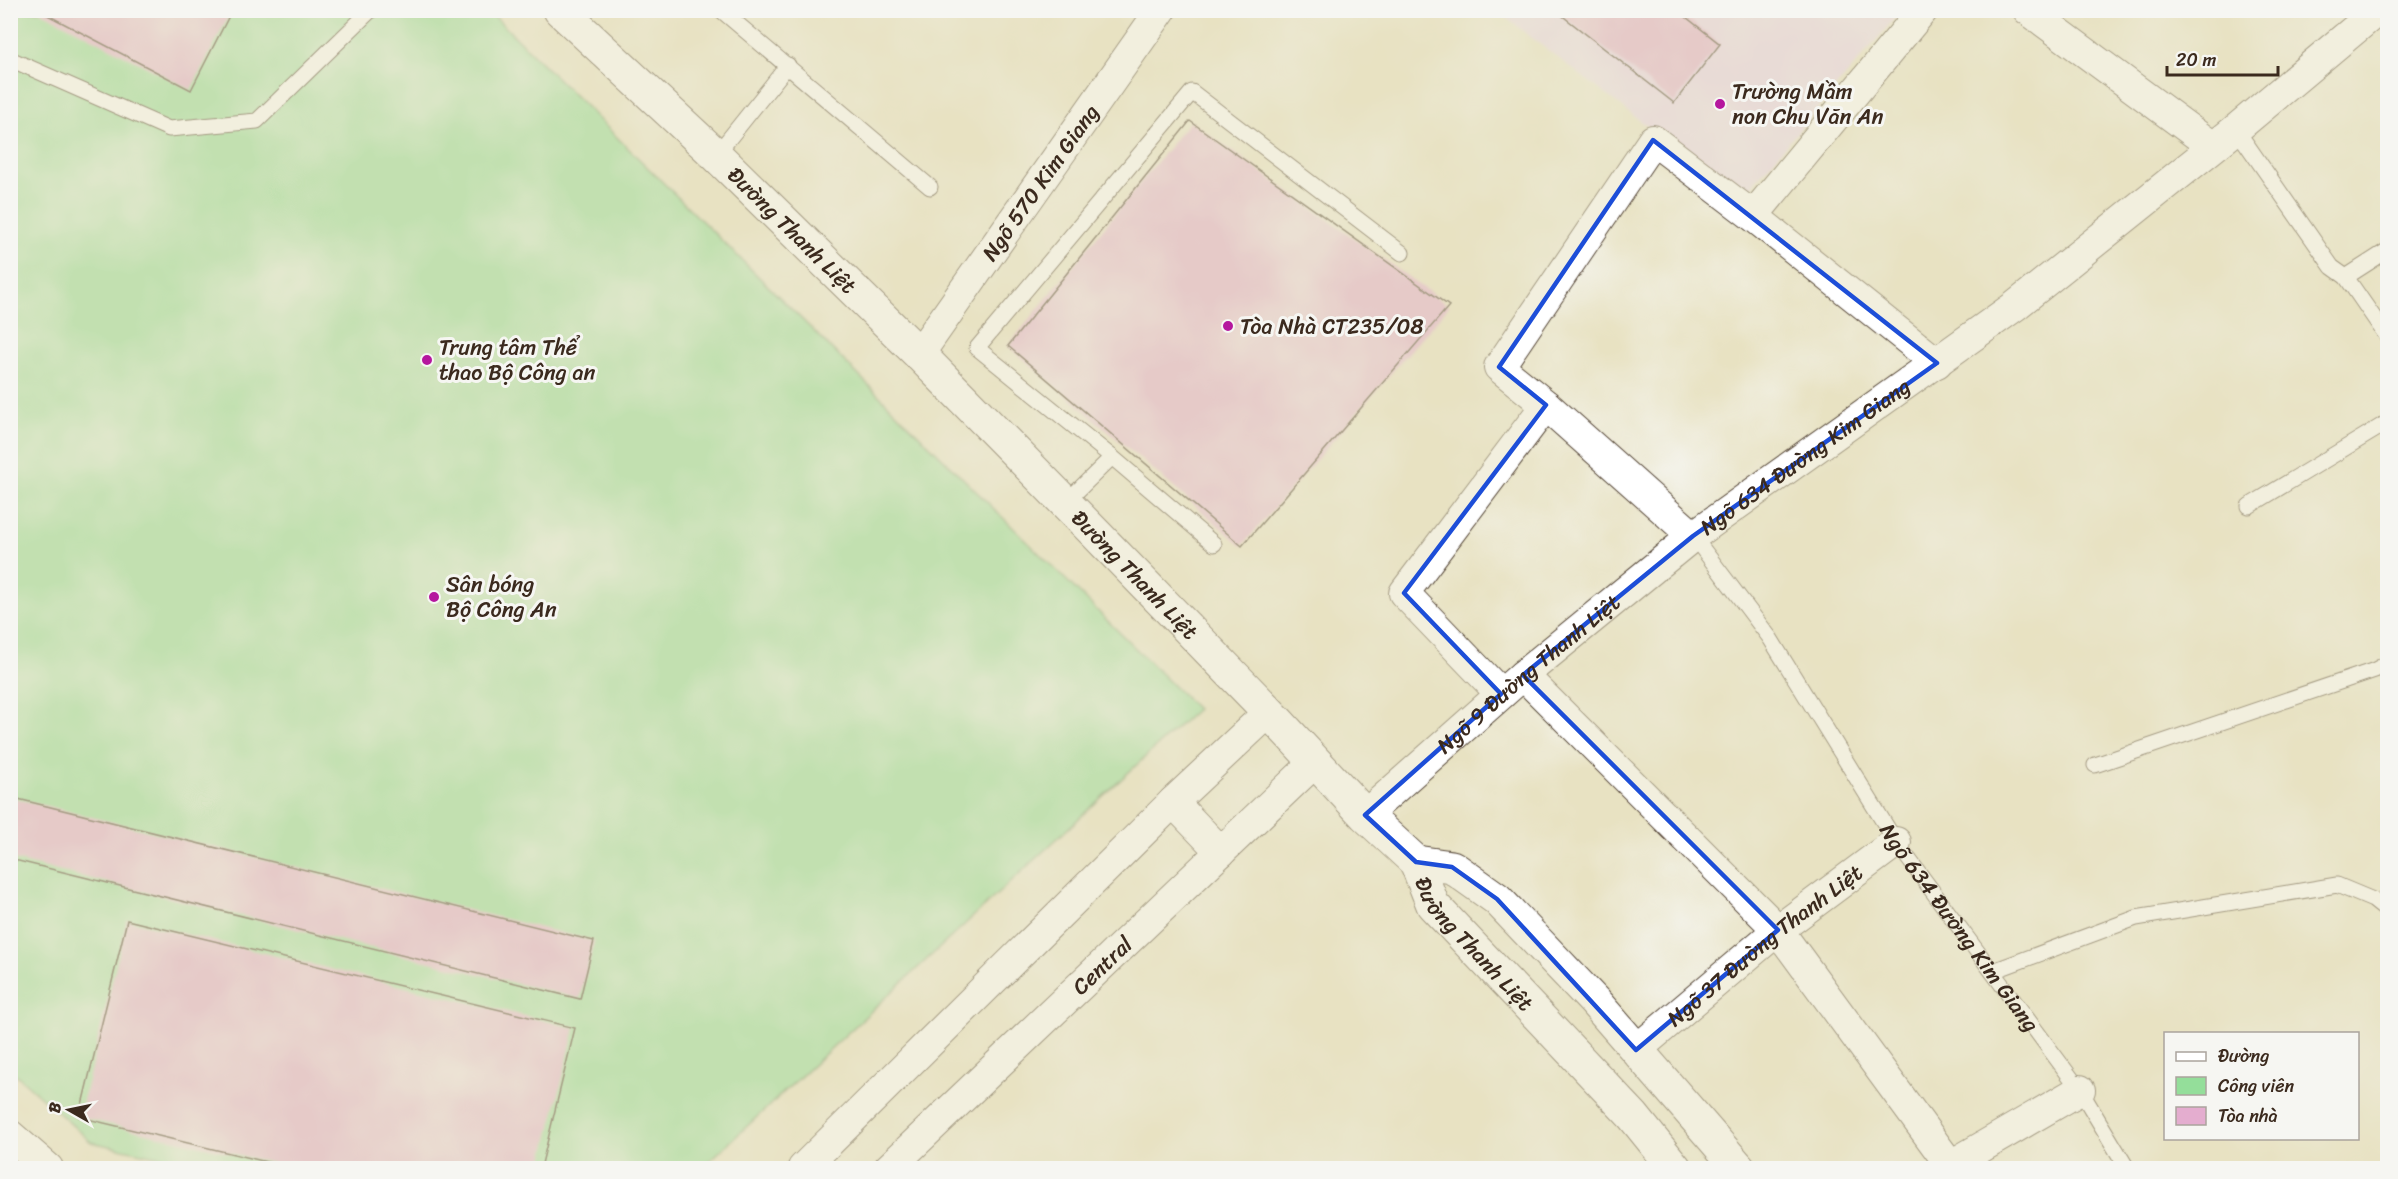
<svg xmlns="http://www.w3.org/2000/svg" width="2398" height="1179" font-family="Sriracha,sans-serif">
<rect width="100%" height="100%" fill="#f6f6f2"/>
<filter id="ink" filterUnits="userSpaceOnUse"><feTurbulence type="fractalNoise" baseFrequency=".0167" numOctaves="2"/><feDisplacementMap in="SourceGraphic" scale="12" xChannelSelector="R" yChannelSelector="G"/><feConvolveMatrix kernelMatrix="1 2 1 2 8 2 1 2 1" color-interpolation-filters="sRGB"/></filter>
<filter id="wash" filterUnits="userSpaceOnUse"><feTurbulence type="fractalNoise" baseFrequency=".008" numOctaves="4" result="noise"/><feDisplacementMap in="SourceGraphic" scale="24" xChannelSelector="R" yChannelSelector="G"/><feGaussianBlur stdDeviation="1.35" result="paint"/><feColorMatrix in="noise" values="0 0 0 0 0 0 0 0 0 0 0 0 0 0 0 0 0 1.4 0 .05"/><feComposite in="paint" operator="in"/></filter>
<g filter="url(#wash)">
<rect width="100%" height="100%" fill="#e8e2c2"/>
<path fill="#e9d2ed" d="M1497,11H1901L1741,198Z"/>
<path fill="#94de9a" stroke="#68845c" stroke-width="1.5" d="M11,11H489L1197,709L702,1168H211L91,1142L11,1070Z"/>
<g id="blocks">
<path fill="#e4adcf" d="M38,10H232L191,90Z
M1555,10H1677L1720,44L1674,103Z
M1190,121L1449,306L1242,546L1008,346Z
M10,797L594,941L580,999L10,859Z
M127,920L575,1028L541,1168H292L79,1117Z"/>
</g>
</g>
<g filter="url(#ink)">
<use href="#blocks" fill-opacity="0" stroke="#554637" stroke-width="1.5"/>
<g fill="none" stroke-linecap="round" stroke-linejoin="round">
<defs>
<g id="service">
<path d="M721,10L930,187"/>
<path d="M10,59L169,129L257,121L371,10"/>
<path d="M2236,129L2332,267L2346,277L2388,338"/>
<path d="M716,155L788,65"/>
<path d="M2346,277L2388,250"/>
<path d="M1112,457L1214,544"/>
<path d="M1065,503L1112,457L977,348L1192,92L1402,253"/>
<path d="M2249,506L2388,422"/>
<path id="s1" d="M1693,536L1770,638L1896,842L2080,1090L2127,1168"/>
<path d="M2095,765L2375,670L2388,663"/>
<path d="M1993,971L2136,918L2337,885L2373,900L2388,912"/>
</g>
<g id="minor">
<path d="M2028,10L2212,146"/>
<path d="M1753,216L1923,10"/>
<path id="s2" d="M919,354L1161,10"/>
<path d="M1693,536L1546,405L1499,367L1653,140L1753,216L1937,363"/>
<path d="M1523,675L1778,930L1951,1166"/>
<path d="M1501,694L1404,593L1546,405"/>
<path d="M1173,802L1221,852"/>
<path id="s3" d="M1365,815L1523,675L1693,536L2015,306L2236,129L2378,10"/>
<path id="s4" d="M1636,1050L1778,930L1896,842"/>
<path d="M10,1135L48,1168"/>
<path d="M803,1168L1173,802L1269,712"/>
<path id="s5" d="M889,1168L1315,762"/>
<path d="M1946,1168L2080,1090"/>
</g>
<g id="tertiary">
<path id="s6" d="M560,10L716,155L919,354L1095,533L1269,712L1365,815L1416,862L1433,905L1633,1116L1675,1168"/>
<path d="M1416,862L1452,867L1497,899L1595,1002L1739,1168"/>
</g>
</defs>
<use href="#service" stroke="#554637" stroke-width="17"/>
<use href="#minor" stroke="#554637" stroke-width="32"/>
<use href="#tertiary" stroke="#554637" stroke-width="35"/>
<use href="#service" stroke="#fff" stroke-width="15"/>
<use href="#minor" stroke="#fff" stroke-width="30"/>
<use href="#tertiary" stroke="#fff" stroke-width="33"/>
</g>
</g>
<path d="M0 0H2398V1179H0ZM1653,140L1937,363L1693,536L1523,675L1778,930L1636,1050L1497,899L1452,867L1416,862L1365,815L1501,694L1404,593L1546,405L1499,367Z" fill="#e8e2c2" fill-opacity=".55" fill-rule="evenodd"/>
<path fill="none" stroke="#1d4ed8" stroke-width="4.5" stroke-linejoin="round" d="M1653,140L1937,363L1693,536L1523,675L1778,930L1636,1050L1497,899L1452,867L1416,862L1365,815L1501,694L1404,593L1546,405L1499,367Z"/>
<g fill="#b5179e" stroke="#f6f6f2" stroke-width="2">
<circle cx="1720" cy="104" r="6"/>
<circle cx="1228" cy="326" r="6"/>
<circle cx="427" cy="360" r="6"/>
<circle cx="434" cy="597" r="6"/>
</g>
<g text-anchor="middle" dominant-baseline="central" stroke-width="6" stroke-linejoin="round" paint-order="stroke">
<g font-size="22" fill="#3b2a1e" stroke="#f6f6f2" text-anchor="start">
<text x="1732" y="91">Trường Mầm<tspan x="1732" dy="25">non Chu Văn An</tspan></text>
<text x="1240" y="326">Tòa Nhà CT235/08</text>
<text x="439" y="347">Trung tâm Thể<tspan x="439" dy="25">thao Bộ Công an</tspan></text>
<text x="446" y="584">Sân bóng<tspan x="446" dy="25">Bộ Công An</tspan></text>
</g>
<g font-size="22" fill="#3b2a1e" stroke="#f6f6f2">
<text stroke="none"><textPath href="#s2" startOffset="210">Ngõ 570 Kim Giang</textPath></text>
<text stroke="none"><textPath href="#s6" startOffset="320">Đường Thanh Liệt</textPath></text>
<text stroke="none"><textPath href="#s3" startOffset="568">Ngõ 634 Đường Kim Giang</textPath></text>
<text stroke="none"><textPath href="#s6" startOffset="806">Đường Thanh Liệt</textPath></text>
<text stroke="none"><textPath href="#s3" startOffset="216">Ngõ 9 Đường Thanh Liệt</textPath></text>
<text stroke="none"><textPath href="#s1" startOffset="474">Ngõ 634 Đường Kim Giang</textPath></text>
<text stroke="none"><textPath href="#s6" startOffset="1310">Đường Thanh Liệt</textPath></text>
<text stroke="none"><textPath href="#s4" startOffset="166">Ngõ 37 Đường Thanh Liệt</textPath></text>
<text stroke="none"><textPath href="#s5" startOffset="294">Central</textPath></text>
</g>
</g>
<rect width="2398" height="1179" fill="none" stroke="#f6f6f2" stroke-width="36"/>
<rect x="2164" y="1032" width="195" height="108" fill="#f6f6f2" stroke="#aba49d" stroke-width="1.5"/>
<rect x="2176" y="1052" width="30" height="9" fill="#ffffff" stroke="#aba49d" stroke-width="1.5"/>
<text x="2218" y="1062" font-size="18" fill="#3b2a1e">Đường</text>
<rect x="2176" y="1077" width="30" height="18" fill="#94de9a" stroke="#aba49d" stroke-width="1.5"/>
<text x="2218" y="1092" font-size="18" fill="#3b2a1e">Công viên</text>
<rect x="2176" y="1107" width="30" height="18" fill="#e4adcf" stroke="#aba49d" stroke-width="1.5"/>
<text x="2218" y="1122" font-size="18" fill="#3b2a1e">Tòa nhà</text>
<g transform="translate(69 1110) rotate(279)" stroke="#f6f6f2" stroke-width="4.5" paint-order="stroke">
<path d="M0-4.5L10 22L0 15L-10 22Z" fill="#3b2a1e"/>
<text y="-9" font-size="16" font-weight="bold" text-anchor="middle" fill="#3b2a1e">B</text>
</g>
<path d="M2167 66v9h111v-9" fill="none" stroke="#3b2a1e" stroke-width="3"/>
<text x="2176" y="66" font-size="18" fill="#3b2a1e" stroke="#f6f6f2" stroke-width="4.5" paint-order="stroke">20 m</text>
</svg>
